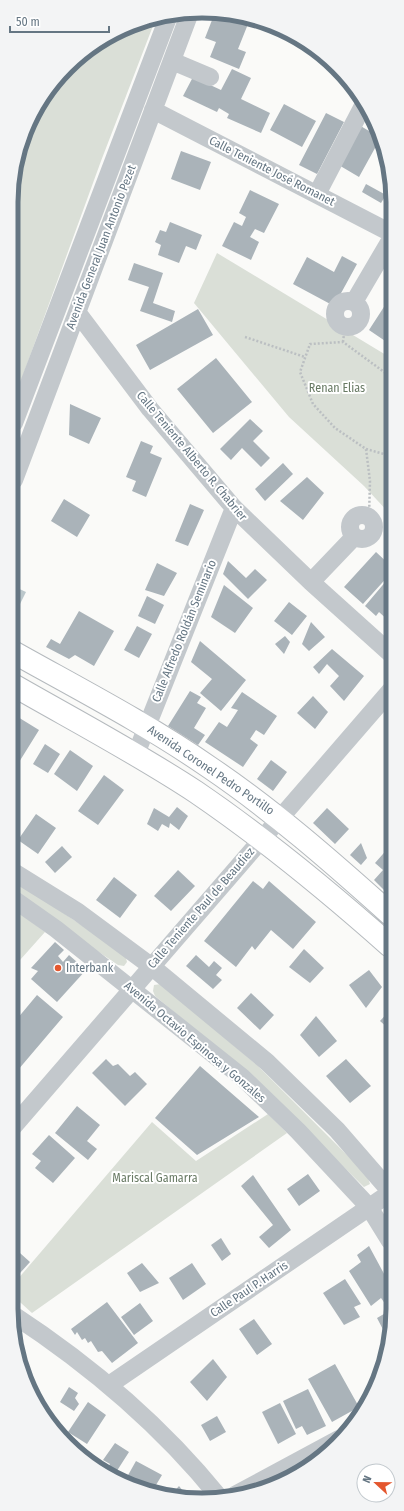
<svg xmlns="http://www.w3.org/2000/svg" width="404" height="1511" font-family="'Fira Sans Condensed',sans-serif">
<rect width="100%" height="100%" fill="#fafaf8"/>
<path fill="#dadfd7" d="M156,18L101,161L14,400L15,165L43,96L96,43Z
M217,253L391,358L390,514L364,486L289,417L194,303Z
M12,879L125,954L127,962L124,966L118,965L12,893Z
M17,911L45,932L12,969V917Z
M161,984L258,1066L367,1175L370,1184L364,1187L251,1076L155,996L153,991L154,985Z
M268,1114L287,1133L32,1313L11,1294V1287L152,1122L196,1161Z"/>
<path fill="#bbc7cb" d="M13,586L26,592L13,618Z"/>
<path fill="#aab3b9" d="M214,15H225L248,24L238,49L246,52L239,69L210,57L216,42L205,38Z
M232,69L251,78L241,99L270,113L261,133L227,118L229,114L219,108L217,112L183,96L193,77L221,90Z
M284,104L316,121L302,147L270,130Z
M326,113L344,122L317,174L299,165Z
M359,125L379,137L380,139L359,177L337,164Z
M181,151L211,162L200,190L171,179Z
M366,184L386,195L381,203L362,192Z
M250,190L279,204L264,233L255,229L250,237L259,242L251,260L222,246L234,222L242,226L246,217L239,213Z
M170,222L202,235L196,250L186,246L179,263L158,255L161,245L155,242L160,230L166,232Z
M342,256L357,264L334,306L293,284L307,257L334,272Z
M134,263L163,273L153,303L175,311L172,322L140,311L149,287L128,280Z
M391,296V345L369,330Z
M198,309L213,335L150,370L136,345Z
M216,358L252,402L213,433L177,389Z
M70,404L101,418L89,444L69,435Z
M250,419L263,431L253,441L270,458L261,467L242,448L231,460L220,449Z
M141,441L153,446L150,453L162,458L146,497L132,491L136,481L126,477Z
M283,463L293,474L265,501L255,489Z
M307,477L324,493L303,520L280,501Z
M64,499L90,515L77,537L51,521Z
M190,504L204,510L188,546L175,541Z
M376,552L391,566V573L363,604L344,587Z
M228,561L246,578L255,569L267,580L248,599L223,574Z
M157,563L177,573L164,596L145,590Z
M387,580L391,583V623L379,612L376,616L365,606Z
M224,585L253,608L235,633L211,617Z
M147,596L164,605L155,624L138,616Z
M289,602L307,616L292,635L274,621Z
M79,611L114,631L94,666L75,655L69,659L46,647L51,639L60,644Z
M311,622L325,637L309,651L302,644Z
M137,626L152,634L139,658L124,650Z
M285,636L290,642L284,654L275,644Z
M200,641L246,680L221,711L200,693L212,679L191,662Z
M332,649L364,676L344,701L330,686L339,676L327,664L319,674L313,667Z
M190,691L201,697L197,703L206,708L194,728L205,735L198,745L168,726Z
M242,692L277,716L264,735L256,730L250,739L258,745L243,767L205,742L219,722L227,727L238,710L231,708Z
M313,696L328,712L315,729L297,713Z
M13,714L39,730L16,767L13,765Z
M45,744L60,754L48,773L33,764Z
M70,750L93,766L77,791L54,774Z
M271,760L287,772L273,791L257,779Z
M104,775L124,790L98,825L78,811Z
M177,807L188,816L179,830L170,823L169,828L162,824L158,831L147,824L154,808L169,817Z
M327,808L349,829L335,844L313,823Z
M36,814L56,828L38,854L18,840Z
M361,843L367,858L361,865L350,855Z
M62,846L72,857L55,873L45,862Z
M390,846V885L385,891L374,880L383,870L375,863Z
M178,870L195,886L171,911L154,896Z
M114,877L137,895L120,918L96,900Z
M253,881L263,889L269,881L316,922L293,949L271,930L255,950L252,946L236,967L204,941Z
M55,942L64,950L58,956L63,962L69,955L86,970L57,1002L31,979L38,971L31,968Z
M304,949L324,968L310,983L289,967Z
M196,955L209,967L214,961L222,968L216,975L222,980L213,989L186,966Z
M369,970L382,987L366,1008L349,985Z
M251,993L274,1015L260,1030L237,1008Z
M37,995L63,1017L12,1077V1025Z
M390,1010V1027L389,1029L380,1021Z
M316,1016L337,1041L319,1057L300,1035Z
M106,1059L113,1066L118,1064L130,1076L135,1072L147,1084L125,1106L92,1073Z
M346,1059L371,1086L350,1103L326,1076Z
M200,1066L259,1117L197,1155L155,1118Z
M77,1106L100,1125L87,1141L97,1149L88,1160L55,1133Z
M49,1135L75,1158L53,1183L35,1168L41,1161L32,1154Z
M308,1174L320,1191L299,1206L287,1189Z
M253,1175L291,1230L269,1248L259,1237L273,1225L241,1186Z
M221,1238L231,1254L222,1261L211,1245Z
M11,1245L30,1262L11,1283Z
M369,1246L389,1283V1302L386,1305L381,1298L371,1306L349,1271L361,1262L357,1255Z
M142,1263L159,1283L140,1292L127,1273Z
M192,1263L206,1284L183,1300L169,1278Z
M345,1279L361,1304L354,1307L360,1317L344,1325L323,1293Z
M107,1302L138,1343L112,1363L102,1351L98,1352L91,1341L88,1343L85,1338L82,1340L77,1332L75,1335L71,1329Z
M140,1303L153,1321L134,1335L121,1317Z
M389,1311V1341L377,1318Z
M254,1319L272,1344L257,1355L239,1329Z
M213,1359L227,1377L207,1401L190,1382Z
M335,1364L359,1407L332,1422L308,1379Z
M69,1387L78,1393L75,1398L79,1404L74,1411L60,1402Z
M308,1389L326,1426L307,1435L302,1426L296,1429L283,1401Z
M88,1402L106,1415L87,1444L68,1432Z
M280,1403L296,1434L278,1444L262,1412Z
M217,1416L226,1432L210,1441L201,1425Z
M115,1443L129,1452L113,1477L105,1471L110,1464L103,1460Z
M136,1461L162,1475L153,1490L127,1477Z
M179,1486L187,1496L185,1498L171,1495Z"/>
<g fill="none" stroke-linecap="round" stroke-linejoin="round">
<defs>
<path id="major" d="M13,652C79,689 147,724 209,767C274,811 332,862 390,914
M13,685C74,720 137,753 196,792C265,839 328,891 390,946"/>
</defs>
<use href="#major" stroke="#b5babe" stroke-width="24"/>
<path stroke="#bbbfc2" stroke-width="2.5" stroke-dasharray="2 2" stroke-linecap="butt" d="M245,337L305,357
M343,342L345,326
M366,449L370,481L369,517
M391,456L366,449L335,428L313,404L300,372L310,344L343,342L391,377"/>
<path stroke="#c3c8cc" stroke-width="18" d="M172,61L210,77
M153,110L391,233
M317,194L364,104
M335 314a13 13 0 1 1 26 0a13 13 0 1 1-26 0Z
M354,302L391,239
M77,312L150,409L234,508L311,582L391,654
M14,423L169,15
M14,480L189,15
M350 527a12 12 0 1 1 24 0a12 12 0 1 1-24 0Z
M311,582L354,537
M136,754L234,508
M12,871L78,912L151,966L267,1062L337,1130L390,1191
M12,898L56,929L242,1077L298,1131L369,1207L390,1241
M12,1128L391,690
M12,1314C90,1365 160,1424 219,1497
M109,1385L390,1193
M235,1495L339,1439"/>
<use href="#major" stroke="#fff" stroke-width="22"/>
</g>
<circle fill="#e4572e" stroke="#fff" stroke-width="1.5" cx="58" cy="968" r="4"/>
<g text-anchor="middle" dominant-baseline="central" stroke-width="4" stroke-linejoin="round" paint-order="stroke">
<g font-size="12" fill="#657683" stroke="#fff">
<text transform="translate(272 171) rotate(27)">Calle Teniente José Romanet</text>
<text transform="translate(101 247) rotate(-69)">Avenida General Juan Antonio Pezet</text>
<text transform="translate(192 456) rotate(50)">Calle Teniente Alberto R. Chabrier</text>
<text transform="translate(184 631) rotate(-68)">Calle Alfredo Roldán Seminario</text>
<text transform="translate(211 770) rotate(34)">Avenida Coronel Pedro Portillo</text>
<text transform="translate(201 908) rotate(-49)">Calle Teniente Paul de Beaudiez</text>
<text transform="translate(195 1042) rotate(40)">Avenida Octavio Espinosa y Gonzales</text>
<text transform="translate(249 1289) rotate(-34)">Calle Paul P. Harris</text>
</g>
<g font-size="12" fill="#687a64" stroke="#fff">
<text x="337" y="388">Renan Elias</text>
<text x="155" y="1178">Mariscal Gamarra</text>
</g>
<g font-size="12" fill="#657683" stroke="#fff" text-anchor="start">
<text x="66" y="968">Interbank</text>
</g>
</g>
<path d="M0 0H404V1511H0ZM202 18H202A184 184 0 0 1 386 202V1309A184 184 0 0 1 202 1493H202A184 184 0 0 1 18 1309V202A184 184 0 0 1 202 18Z" fill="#f3f4f5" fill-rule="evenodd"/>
<path fill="none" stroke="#657683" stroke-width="5" d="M202 18H202A184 184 0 0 1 386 202V1309A184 184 0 0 1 202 1493H202A184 184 0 0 1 18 1309V202A184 184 0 0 1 202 18Z"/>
<g transform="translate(376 1483) rotate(292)"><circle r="19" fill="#ffffff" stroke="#c1c8cd"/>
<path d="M0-3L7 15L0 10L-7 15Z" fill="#e4572e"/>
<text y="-6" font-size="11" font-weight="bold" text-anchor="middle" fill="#657683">N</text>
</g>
<path d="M10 26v6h99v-6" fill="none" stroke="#657683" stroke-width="2"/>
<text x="16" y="26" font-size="12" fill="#657683" stroke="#ffffff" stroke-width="3" paint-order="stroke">50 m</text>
</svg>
